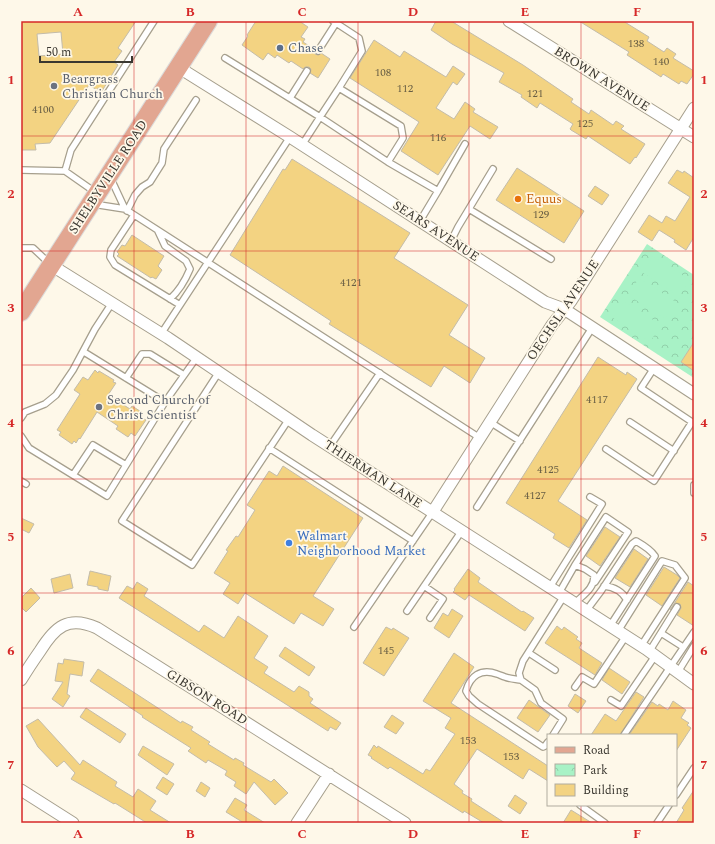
<svg xmlns="http://www.w3.org/2000/svg" width="715" height="844" font-family="Spectral,serif">
<defs>
<pattern id="park-crowns" width="20" height="18" patternUnits="userSpaceOnUse"><rect width="20" height="18" fill="#a8f2c6"/><path d="M2 6a3 3 0 1 1 6 0M12 15a3 3 0 1 1 6 0" fill="none" stroke="#91d0aa"/></pattern>
</defs>
<rect width="100%" height="100%" fill="#fef8e9"/>
<path fill="url(#park-crowns)" d="M647,244L694,275V378L600,317Z"/>
<path fill="#a8f2c6" d="M653,256L690,280L679,296L643,273Z
M639,278L676,302L665,319L628,295Z
M624,301L661,325L650,342L613,318Z"/>
<path fill="#f3d382" stroke="#c3bcaa" fill-rule="evenodd" d="M21,21H136L118,48L122,51L114,62L118,65L102,91L98,88L97,90L89,85L50,143L35,144L36,150H21ZM61,32L63,54L39,56L37,34Z
M256,21H299L308,27L301,37L305,39L303,42L314,49L315,54L318,55L321,53L330,59L318,78L310,73L311,69L309,67H305L303,69L291,61L289,63L277,55L275,58L268,53L263,60L242,45L248,36L247,35Z
M436,21H451L523,65L573,99L571,102L589,114L591,110L613,125L616,121L624,126L621,129L645,144L636,158L635,157L630,164L588,136L586,139L571,130L570,129L573,124L540,103L537,108L521,97L522,95L499,82L504,73L452,44L431,30Z
M579,21H623L649,37L647,41L664,52L667,48L676,54L673,58L694,71V74L687,84L681,81L679,84L663,74L661,77L627,55L629,52Z
M374,40L400,57L404,51L446,77L453,66L465,74L457,85L453,82L436,108L454,119L465,102L475,109L473,112L498,127L490,139L470,126L438,175L401,151L419,122L350,78Z
M292,159L410,233L394,258L468,305L449,335L485,358L470,383L444,366L431,387L329,324L331,321L230,255L283,169L285,170Z
M517,168L584,211L564,243L496,200Z
M677,170L683,173L684,171L694,178V237L686,250L674,242L675,240L659,230L652,241L638,232L649,215L662,223L666,216L675,221L690,197L668,183Z
M595,186L609,195L602,205L588,196Z
M132,235L164,256L158,266L162,270L156,279L152,277L151,278L117,256L119,254L117,252L122,245L125,246Z
M694,342V371L681,362Z
M598,357L626,375L627,372L637,379L558,501L587,520L569,548L553,538L555,534L506,503Z
M95,370L98,373L99,371L114,380L113,382L116,383L108,395L130,409L132,406L143,413L141,417L146,420L135,436L131,433L128,437L116,429L118,426L97,412L80,439L79,438L76,443L74,441L72,444L59,435L61,432L57,430L80,394L74,390L83,377L88,380Z
M283,466L363,518L313,596L334,609L323,626L301,613L294,624L245,593L238,604L223,594L230,583L214,573L228,551L226,550L236,536L238,537L255,510L247,505L269,471L277,476Z
M21,518L34,524L29,533L21,529Z
M605,527L620,537L600,566L586,556Z
M634,549L648,559L630,587L615,578Z
M664,567L677,575L680,578L662,606L646,595Z
M468,569L480,578L478,582L522,612L523,611L534,618L525,631L469,595L465,600L453,592L455,590L454,589Z
M90,571L111,576L108,591L98,589V587L87,585Z
M70,574L73,588L54,593L51,579Z
M137,582L148,589L144,596L199,632L204,625L224,638L238,616L268,636L254,658L268,667L264,673L294,692L299,686L309,692V696L313,699L310,703L341,723L336,730L330,727L328,731L119,598L127,586L133,589Z
M688,582L694,586V626L677,615L681,608L680,604L675,603L670,610Z
M31,588L40,598L26,612L21,607V598Z
M452,609L463,616L449,638L434,628L443,613L448,616Z
M557,626L562,630L564,627L578,637L576,639L582,643L579,648L602,663L595,675L545,643Z
M386,627L392,630L393,628L409,638L384,676L363,663Z
M285,647L315,667L309,676L279,656Z
M454,653L474,667L451,703L548,766V781L529,769L523,779L477,749L454,784L463,791L462,793L472,799L471,801L505,823H484L464,811L463,813L390,767L388,769L371,758L372,757L368,755L374,745L377,748L378,746L423,774L426,769L430,771L455,734L445,728L451,718L423,701Z
M64,659L84,662L82,676L70,674L67,694L70,696L63,707L52,699L63,682L55,681L58,663L63,664Z
M609,668L630,682L622,694L602,680Z
M98,669L181,723L182,721L193,727L191,730L210,742L208,744L234,760L235,758L244,763L243,765L271,782L274,779L288,793L275,805L254,782L246,794L234,786L236,782L225,775L227,771L208,760L206,763L188,751L191,748L142,717L143,716L90,681Z
M636,692L644,697L620,735H591L605,714L616,721Z
M575,694L586,701L578,713L568,706Z
M529,700L550,715L538,732L517,718Z
M673,701L686,710L681,718L689,723L687,725L691,728L676,751V735H629L652,702L658,706L659,704L668,710Z
M86,708L126,734L120,743L80,717Z
M392,715L404,723L396,734L384,727Z
M38,719L80,765L83,760L117,782L115,786L133,797L138,789L156,801L150,810L171,823H147L115,803L114,804L71,779L75,773L64,761L57,767L38,747L26,726Z
M143,746L174,764L167,775L138,755Z
M163,777L174,784L167,795L156,788Z
M201,782L210,788L205,797L196,791Z
M694,790V823H676L684,810L682,808Z
M515,795L527,803L520,814L508,806Z
M235,798L247,805L244,810L265,823H244L226,812Z
M571,810L592,823H563Z"/>
<g fill="none" stroke-linecap="round" stroke-linejoin="round">
<defs>
<path id="lane" d="M333,21L359,38L362,51L339,88L401,126L403,138L388,162L438,191L420,221
M318,51L336,23
M225,58L320,117L339,88
M290,98L307,71
M302,145L320,117L388,162
M21,170L65,171L95,192
M65,171L71,150L154,21
M111,179L125,209
M438,191L465,144
M93,204L125,209L480,438
M469,209L551,259
M127,211L135,195L142,187L150,182L162,163L164,149L196,100
M134,215L111,250L110,257L115,265L180,305
M158,231L165,246L186,261L190,269C185,281 180,290 170,299
M451,241L458,227L493,169
M21,248H33L50,264
M161,334L290,137
M84,352L165,402L197,357
M219,372L122,521L192,565L289,419
M126,378L142,354H150L184,375
M21,418L25,412L45,404L56,395L73,370L95,329L112,303
M490,422L520,441
M630,422L674,451
M21,436L29,448L107,496L165,402
M330,446L380,373
M269,448L413,541
M606,449L654,481L692,422L641,388L654,368
M73,475L93,445L126,465
M21,481L26,484
M694,485V493
M477,507L592,328
M575,565L606,517L628,532L595,582
M424,586L443,599L430,618
M604,586C614,587 622,591 627,600
M550,587L602,504L590,497
M559,593L575,565L585,569L594,575C595,588 583,595 575,603
M407,611L461,532
M586,611L601,591L632,544L636,541C643,545 650,549 655,556L610,626
M354,627L432,513
M618,631L662,561L675,565L685,578L641,646
M661,633L683,647
M649,652L677,607
M529,653L555,670
M678,672L694,646
M521,680C516,679 510,679 505,677C502,676 500,675 497,674C481,668 470,676 466,691L469,696L478,704L543,747L545,746L548,742
M575,687L582,677L594,684L626,636
M611,700L621,706L655,656
M553,735L563,719L541,703L535,690L521,680L519,673L523,661L564,596
M624,735L694,632
M676,795L694,768
M580,805L605,823
M657,823L669,805"/>
<path id="street" d="M509,21L694,137
M178,67L290,137L545,302L564,309L694,394
M51,265L168,338L312,435L646,649L694,684
M432,513L552,325L571,301L694,108
M21,680C27,670 33,661 40,651C55,627 68,615 97,628L405,823
M21,790L73,823
M297,823L329,774"/>
<path id="primary" d="M21,312L208,21"/>
</defs>
<use href="#lane" stroke="#a69f8d" stroke-width="8"/>
<use href="#street" stroke="#a69f8d" stroke-width="13"/>
<use href="#primary" stroke="#dcdbda" stroke-width="20"/>
<use href="#lane" stroke="#fff" stroke-width="5.5"/>
<use href="#street" stroke="#fff" stroke-width="11"/>
<use href="#primary" stroke="#e2a691" stroke-width="18"/>
</g>
<path fill="none" stroke="#d62828" stroke-width="1" stroke-opacity="0.55" d="M134,21V823M246,21V823M358,21V823M469,21V823M581,21V735M21,136H694M21,251H694M21,365H694M21,479H694M21,593H694M21,708H694M581,805V823"/>
<circle fill="#5c6f8a" stroke="#fef8e9" stroke-width="1.5" cx="280" cy="48" r="4"/>
<g fill="#6b7280" stroke="#fef8e9" stroke-width="1.5">
<circle cx="54" cy="86" r="4"/>
<circle cx="99" cy="407" r="4"/>
</g>
<circle fill="#e8710a" stroke="#fef8e9" stroke-width="1.5" cx="518" cy="199" r="4"/>
<circle fill="#3f7fe0" stroke="#fef8e9" stroke-width="1.5" cx="289" cy="543" r="4"/>
<g text-anchor="middle" dominant-baseline="central" stroke-width="3.5" stroke-linejoin="round" paint-order="stroke">
<g font-size="11" fill="#685e44">
<text x="636" y="43">138</text>
<text x="661" y="61">140</text>
<text x="383" y="72">108</text>
<text x="405" y="88">112</text>
<text x="535" y="93">121</text>
<text x="43" y="109">4100</text>
<text x="585" y="123">125</text>
<text x="438" y="137">116</text>
<text x="541" y="214">129</text>
<text x="351" y="282">4121</text>
<text x="597" y="399">4117</text>
<text x="548" y="469">4125</text>
<text x="535" y="495">4127</text>
<text x="386" y="650">145</text>
<text x="468" y="740">153</text>
<text x="511" y="756">153</text>
</g>
<g font-size="13" fill="#4e5e75" stroke="#fef8e9" text-anchor="start">
<text x="288" y="48">Chase</text>
</g>
<g font-size="13" fill="#5b616d" stroke="#fef8e9" text-anchor="start">
<text x="62" y="79">Beargrass<tspan x="62" dy="15">Christian Church</tspan></text>
<text x="107" y="400">Second Church of<tspan x="107" dy="15">Christ Scientist</tspan></text>
</g>
<g font-size="13" fill="#3a3730" stroke="#fef8e9">
<text transform="translate(602 79) rotate(32)">BROWN AVENUE</text>
<text transform="translate(108 177) rotate(-57)">SHELBYVILLE ROAD</text>
<text transform="translate(436 231) rotate(33)">SEARS AVENUE</text>
<text transform="translate(563 310) rotate(-56)">OECHSLI AVENUE</text>
<text transform="translate(373 474) rotate(33)">THIERMAN LANE</text>
<text transform="translate(207 697) rotate(32)">GIBSON ROAD</text>
</g>
<g font-size="13" fill="#c56008" stroke="#fef8e9" text-anchor="start">
<text x="526" y="199">Equus</text>
</g>
<g font-size="13" fill="#366cbe" stroke="#fef8e9" text-anchor="start">
<text x="297" y="536">Walmart<tspan x="297" dy="15">Neighborhood Market</tspan></text>
</g>
</g>
<rect width="715" height="844" fill="none" stroke="#fef8e9" stroke-width="44"/>
<rect x="547" y="734" width="130" height="72" fill="#fef8e9" stroke="#b0ab9f"/>
<rect x="555" y="747" width="20" height="6" fill="#e2a691" stroke="#b0ab9f"/>
<text x="583" y="754" font-size="12" fill="#3a3730">Road</text>
<rect x="555" y="764" width="20" height="12" fill="url(#park-crowns)" stroke="#b0ab9f"/>
<text x="583" y="774" font-size="12" fill="#3a3730">Park</text>
<rect x="555" y="784" width="20" height="12" fill="#f3d382" stroke="#b0ab9f"/>
<text x="583" y="794" font-size="12" fill="#3a3730">Building</text>
<path d="M40 56v6h92v-6" fill="none" stroke="#3a3730" stroke-width="2"/>
<text x="46" y="56" font-size="12" fill="#3a3730" stroke="#fef8e9" stroke-width="3" paint-order="stroke">50 m</text>
<rect x="22" y="22" width="671" height="800" fill="none" stroke="#d62828" stroke-width="1.5"/>
<g font-size="13" text-anchor="middle" font-weight="bold" fill="#d62828">
<text x="78" y="16">A</text>
<text x="190" y="16">B</text>
<text x="302" y="16">C</text>
<text x="413" y="16">D</text>
<text x="525" y="16">E</text>
<text x="637" y="16">F</text>
<text x="11" y="84">1</text>
<text x="704" y="84">1</text>
<text x="11" y="198">2</text>
<text x="704" y="198">2</text>
<text x="11" y="312">3</text>
<text x="704" y="312">3</text>
<text x="11" y="427">4</text>
<text x="704" y="427">4</text>
<text x="11" y="541">5</text>
<text x="704" y="541">5</text>
<text x="11" y="655">6</text>
<text x="704" y="655">6</text>
<text x="11" y="769">7</text>
<text x="704" y="769">7</text>
<text x="78" y="838">A</text>
<text x="190" y="838">B</text>
<text x="302" y="838">C</text>
<text x="413" y="838">D</text>
<text x="525" y="838">E</text>
<text x="637" y="838">F</text>
</g>
</svg>
